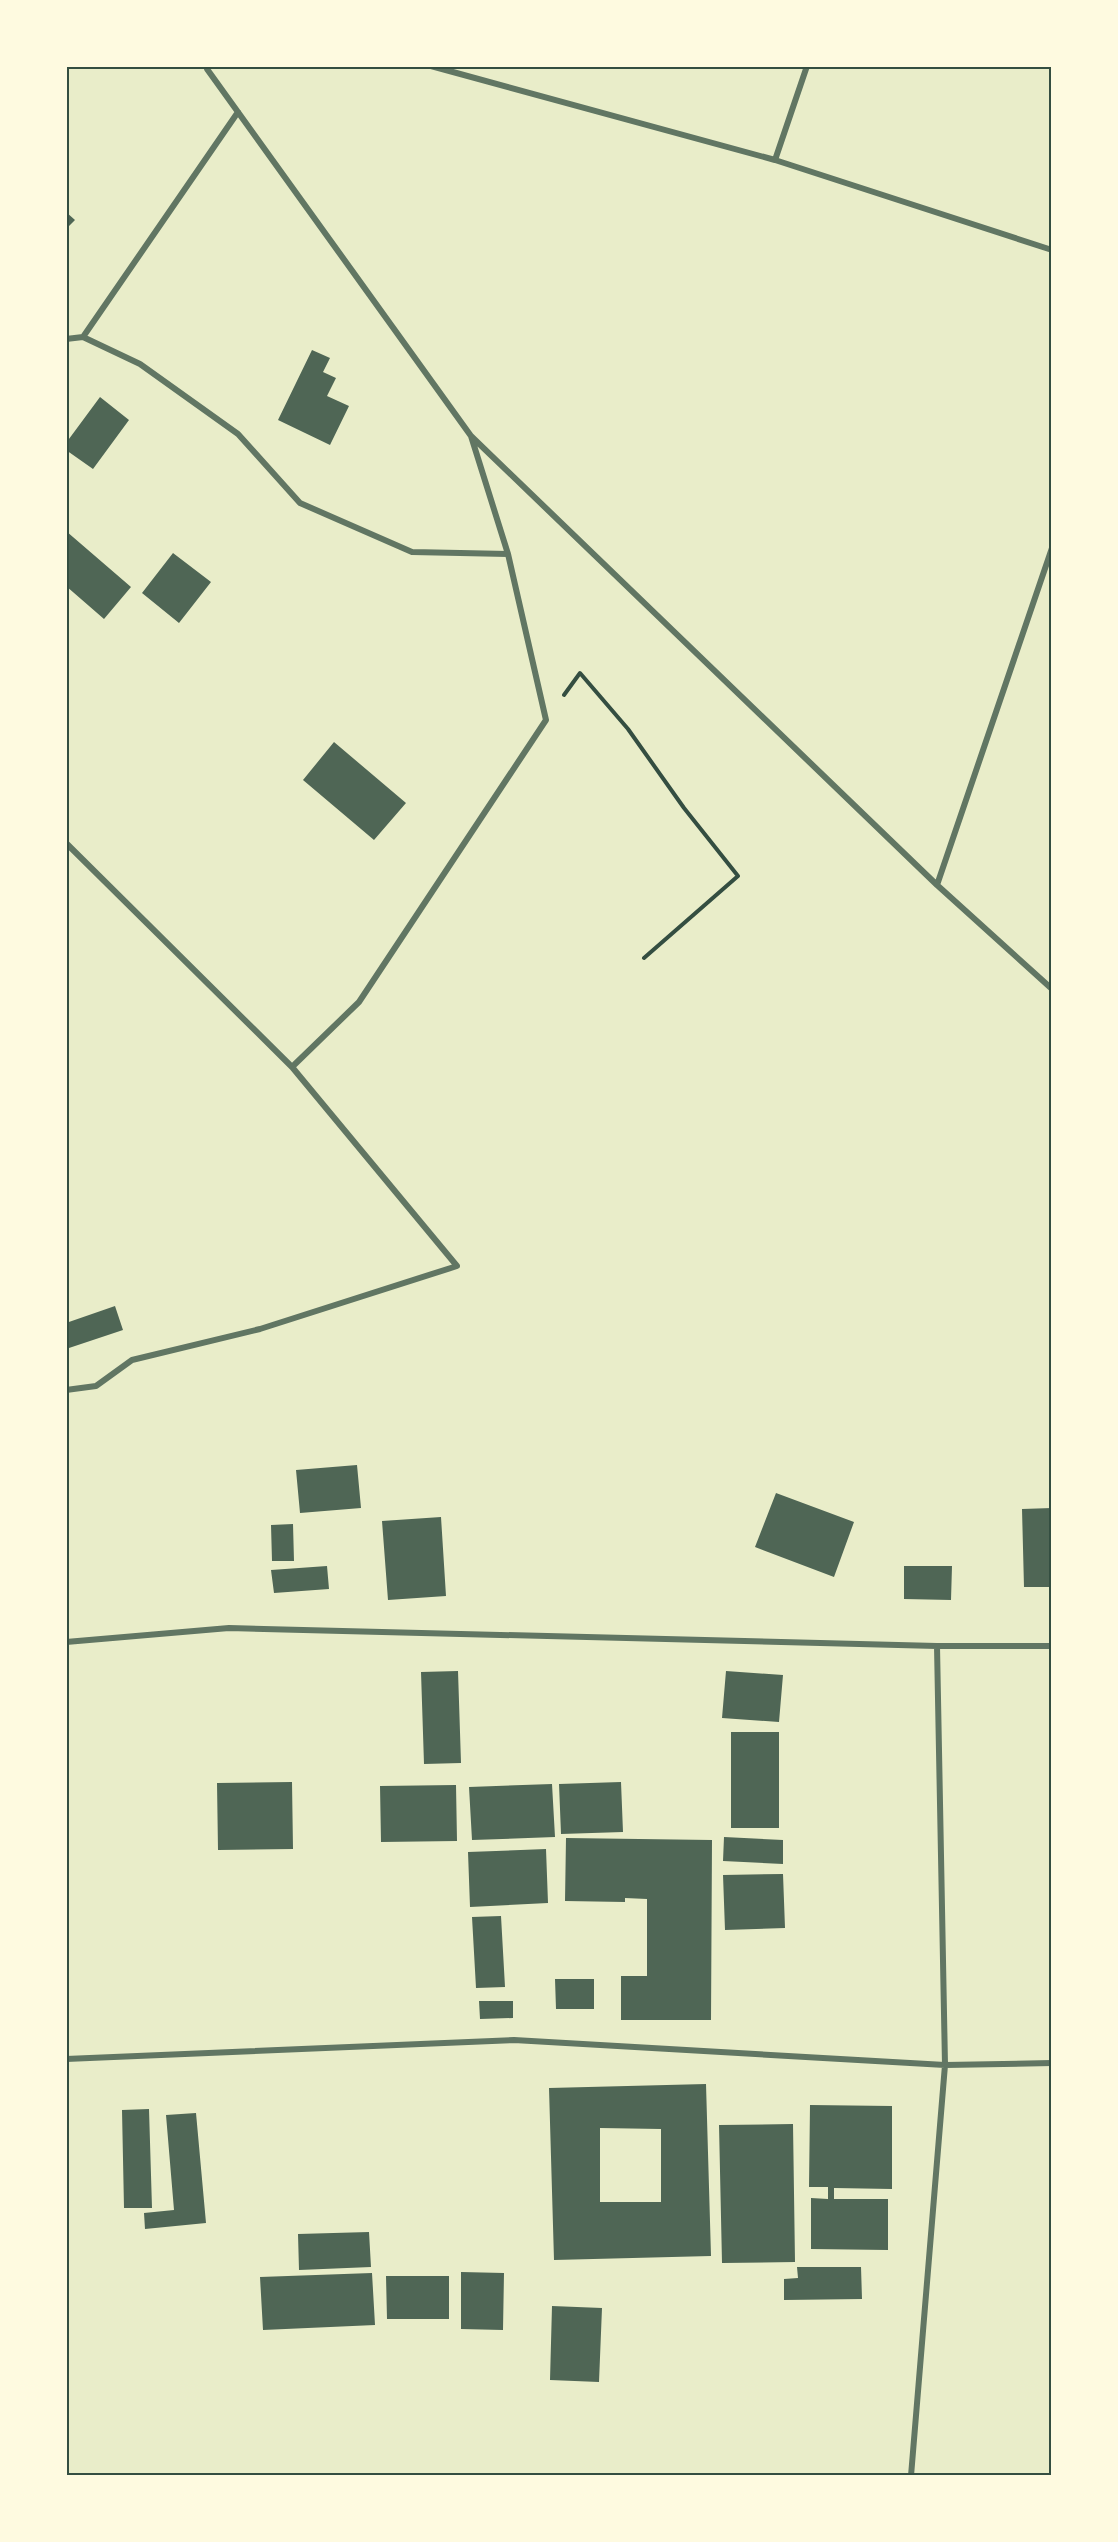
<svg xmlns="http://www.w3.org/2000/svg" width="1118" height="2542" font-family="'Noto Sans',sans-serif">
<rect width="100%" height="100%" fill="#e9edc9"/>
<path fill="#4f6655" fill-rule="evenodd" d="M66,212L75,220L66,229Z
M312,350L330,358L323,372L336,378L327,396L349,406L330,445L278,420Z
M100,397L129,420L93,469L66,450V443Z
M66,531L131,587L104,619L66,586Z
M173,553L211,582L179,623L142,593Z
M334,742L406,803L374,840L303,780Z
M115,1306L123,1330L66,1349V1323Z
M357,1465L361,1508L300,1513L296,1470Z
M776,1493L854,1522L834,1577L755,1547Z
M1052,1508V1587H1024L1022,1509Z
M441,1517L446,1596L388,1600L382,1521Z
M293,1524L294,1561H272L271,1525Z
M327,1566L329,1589L274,1593L271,1570Z
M904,1566H952L951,1600L904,1599Z
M458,1671L461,1763L424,1764L421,1672Z
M726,1671L783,1675L779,1722L722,1718Z
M731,1732H779V1828H731Z
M292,1782L293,1849L218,1850L217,1783Z
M621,1782L623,1832L561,1834L559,1784Z
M552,1784L555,1837L472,1840L469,1787Z
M456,1785L457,1841L381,1842L380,1786Z
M724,1837L783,1840V1864L723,1861Z
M566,1838L712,1840L711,2020H621V1976H647V1899L625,1898V1902L565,1901Z
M546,1849L548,1903L470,1907L468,1852Z
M783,1874L785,1928L725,1930L723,1875Z
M501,1916L505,1987L476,1988L472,1917Z
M555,1979H594V2009H556Z
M479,2001H513V2018L480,2019Z
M706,2084L711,2256L554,2260L549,2088ZM600,2128L661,2129V2202H600Z
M810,2105L892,2106V2189L834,2188V2199H888V2250L811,2249V2198L828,2199V2187H809Z
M149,2109L152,2208H124L122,2110Z
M196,2113L206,2223L145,2229L144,2213L174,2210L166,2115Z
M793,2124L795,2262L722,2263L719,2125Z
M369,2232L371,2267L299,2270L298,2234Z
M797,2267H861L862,2299L784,2300V2279L798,2278Z
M461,2272L504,2273L503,2330L461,2329Z
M372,2273L375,2325L263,2330L260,2277Z
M386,2276H449V2319H387Z
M552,2306L602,2308L599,2382L550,2380Z"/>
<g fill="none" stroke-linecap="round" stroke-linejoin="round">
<path stroke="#344e41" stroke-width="4" d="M564,695L580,673L628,729L684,808L738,876L644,958"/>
<path stroke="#617663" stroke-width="6" d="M431,66L775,160L1052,250
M775,160L807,66
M83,337L140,364L238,434L300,503L412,552L508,554
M66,339L83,337L238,112
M471,436L937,885
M1052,548L937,885L1052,989
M66,843L292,1067L359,1002L546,720L508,554L471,436L207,69L208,66
M66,1390L96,1386L132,1360L260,1329L457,1266L292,1067
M66,1642L229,1628L937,1646H1052
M66,2059L514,2040L945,2065L1052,2063
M911,2476L945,2065L937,1646"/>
</g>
<rect width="1118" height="2542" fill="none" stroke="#fefae0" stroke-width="135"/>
<rect x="68" y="68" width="982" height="2406" fill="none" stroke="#344e41" stroke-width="2"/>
</svg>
